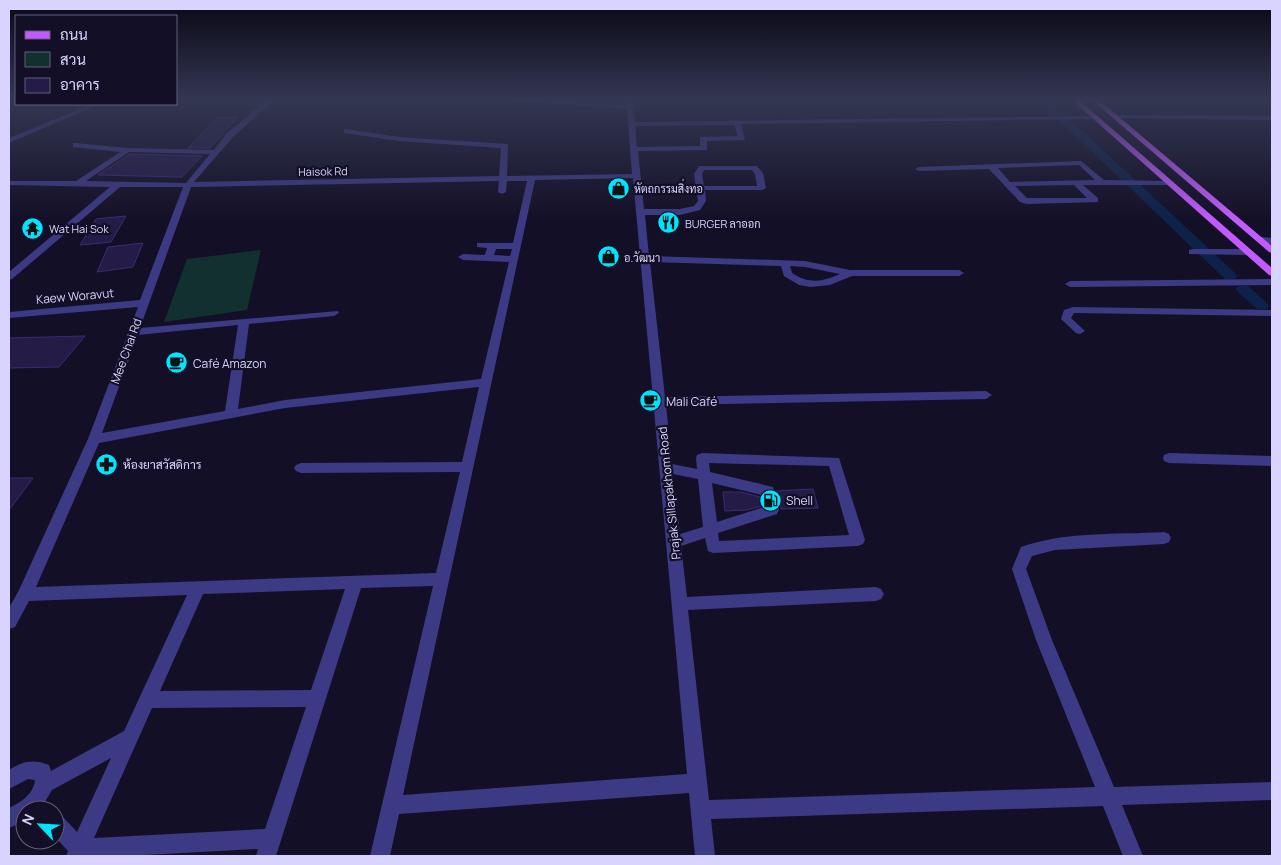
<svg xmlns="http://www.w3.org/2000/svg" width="1281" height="865" font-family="Manrope,Sarabun,sans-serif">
<rect width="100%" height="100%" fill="#130f26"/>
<path fill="#12302f" d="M261,250L247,310L164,322L187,259Z"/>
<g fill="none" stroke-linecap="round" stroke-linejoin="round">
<path fill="#0c2248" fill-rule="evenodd" d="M1038,100H1049L1235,273L1237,276L1235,279H1225Z
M1243,285L1248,286L1267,303L1270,306L1267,309H1257L1238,292L1236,289L1238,286Z"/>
</g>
<path fill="#241b47" stroke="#3b2d73" d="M238,117L210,148H188L216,118Z
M130,154L202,156L182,177L98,175Z
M126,216L111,242L80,245L96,219Z
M143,243L133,267L97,272L108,247Z
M85,336L59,367L9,368V338Z
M9,478H33L9,510Z
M813,489L818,508L781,509L776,491Z
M723,492H741L760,497L762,506L747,510L725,511Z"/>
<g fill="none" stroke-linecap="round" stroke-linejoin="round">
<path fill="#3d3a85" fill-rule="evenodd" d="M267,100H274L233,137L194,182L499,176L501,148L399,141L344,133V129H347L399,137L508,144L507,176L632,174L627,109L500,100H545L626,105V100H632L635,122L1097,116V118L1095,119L741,124L745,140L707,141V150L638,151L644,209H680L694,206L698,201L694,174L699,166H757L763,173L766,188L762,190H705L706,201L700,210L680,215H645L649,256L805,261L850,270H959L964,273L959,276H852L830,285L811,287L799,285L784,276L781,266L650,262L665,397L986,391L992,395L986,399L666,405L672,464L697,469L696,458L697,455L702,453L839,458L865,540L863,544L858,546L713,553L708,551L705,538L681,546L687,597L876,587L881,589L884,594L881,599L876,601L688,610L709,800L1095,787L1036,640L1012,569L1021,547C1066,531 1117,535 1164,532L1169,534L1171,538L1169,542L1164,544L1055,550L1032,556L1026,569L1052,640L1114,787L1272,782V800L1122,805L1143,856H1123L1103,806L711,819L715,856H695L689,793L399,814L390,856H370L433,586L361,588L276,856H256L258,849L127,856H66L68,851L55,837V813L62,816L77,832L111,758L52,790L40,810H25V821L9,828V808C20,803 34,794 35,780L28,779L9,789V770C23,761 33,759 49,765L51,771L124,731L187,595L29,601L15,627L9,629V608L19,590L88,439L138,307L9,318V312L140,300L183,187H120L12,279L9,280V272L110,187L9,185V181H76L120,152L73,147V143H76L127,148L214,150L227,133ZM734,125L738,136L700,137V146L637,147L635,126ZM129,152L210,154L186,183L86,181ZM704,170H752L755,174L757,186H704L702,174ZM633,178L687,774L403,795L535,180ZM499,181L498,192L502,194L506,192L507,181H527L513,243H477V247L487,248L485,255L463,254L458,257L463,260L509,262L481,379L285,400L238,409L249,324L334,316L339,313L338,311L140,328L191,187ZM496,249H512L510,256L494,255ZM790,266L805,267L840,274C823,282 808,284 792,273ZM238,325L225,411L102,433L138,335ZM479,387L462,462L301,463L296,465L294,468L296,471L301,473L460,472L436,573L36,587L99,443L285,408ZM709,463L829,466L849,535L719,541L718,533L777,514L779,510L773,487L710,472ZM673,474L698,479L703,527L680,534ZM712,483L762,495L764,507L717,522ZM345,589L311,690L160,691L203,594ZM306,707L265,829L94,838L152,708Z
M92,104H100L9,143V138Z
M1115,115L1272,116V120L1113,118V116Z
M1081,161L1104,180L1170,181L1174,183L1170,185H1083L1098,198V202L1027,204L1020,202L989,169L919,171L915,169L919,167ZM1079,165L1095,180L1010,182L998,168ZM1074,185L1087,198H1027L1015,186Z
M1261,237L1272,238V244L1258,242V238Z
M1192,249H1248L1253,252L1248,255L1189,254V250Z
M1272,279V285L1070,287L1065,284L1070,281Z
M1073,307L1272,310V316L1074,313L1071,318L1085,331L1080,334L1076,333L1061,319L1064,310Z
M1169,453L1272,456V466L1169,463L1164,461L1163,458L1164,455Z"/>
<path fill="#c25bff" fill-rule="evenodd" d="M1072,100H1079L1272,268V276L1269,275Z
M1092,100H1099L1272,246V253L1269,252Z"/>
</g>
<linearGradient id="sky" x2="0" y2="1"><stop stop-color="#0a0815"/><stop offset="0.45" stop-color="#333752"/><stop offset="1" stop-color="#333752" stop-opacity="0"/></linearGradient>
<rect width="1281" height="221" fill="url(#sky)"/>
<defs>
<symbol id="shop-disc" viewBox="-11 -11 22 22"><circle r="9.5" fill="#00e5ff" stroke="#130f26"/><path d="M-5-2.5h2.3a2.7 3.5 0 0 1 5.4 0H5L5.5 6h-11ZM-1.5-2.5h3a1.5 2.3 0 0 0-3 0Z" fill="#111"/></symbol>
<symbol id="restaurant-disc" viewBox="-11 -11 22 22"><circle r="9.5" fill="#00e5ff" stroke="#130f26"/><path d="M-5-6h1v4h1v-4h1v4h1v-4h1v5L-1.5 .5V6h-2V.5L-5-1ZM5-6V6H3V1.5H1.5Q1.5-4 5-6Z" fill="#111"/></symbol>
<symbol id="temple-disc" viewBox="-11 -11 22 22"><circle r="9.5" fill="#00e5ff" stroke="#130f26"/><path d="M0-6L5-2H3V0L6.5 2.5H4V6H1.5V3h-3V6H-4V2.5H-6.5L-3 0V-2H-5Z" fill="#111"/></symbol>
<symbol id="cafe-disc" viewBox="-11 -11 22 22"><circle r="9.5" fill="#00e5ff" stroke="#130f26"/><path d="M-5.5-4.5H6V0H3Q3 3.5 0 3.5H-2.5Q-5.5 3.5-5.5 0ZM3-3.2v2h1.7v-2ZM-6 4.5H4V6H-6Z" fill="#111"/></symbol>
<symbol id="pharmacy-disc" viewBox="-11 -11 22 22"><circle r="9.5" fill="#00e5ff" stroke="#130f26"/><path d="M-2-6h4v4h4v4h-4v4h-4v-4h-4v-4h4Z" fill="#111"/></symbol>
<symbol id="fuel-disc" viewBox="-11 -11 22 22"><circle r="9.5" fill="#00e5ff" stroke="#130f26"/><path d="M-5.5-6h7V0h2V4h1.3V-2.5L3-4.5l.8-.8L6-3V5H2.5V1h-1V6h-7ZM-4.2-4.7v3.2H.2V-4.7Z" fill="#111"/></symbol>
</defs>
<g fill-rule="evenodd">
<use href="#shop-disc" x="606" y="176" width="25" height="25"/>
<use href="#restaurant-disc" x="656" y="210" width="25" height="25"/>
<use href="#temple-disc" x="20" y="216" width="25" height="25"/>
<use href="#shop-disc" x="596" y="244" width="25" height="25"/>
<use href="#cafe-disc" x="164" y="350" width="25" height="25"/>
<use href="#cafe-disc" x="638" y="388" width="25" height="25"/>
<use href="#pharmacy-disc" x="94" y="452" width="25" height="25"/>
<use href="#fuel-disc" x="758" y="488" width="25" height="25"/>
</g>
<g text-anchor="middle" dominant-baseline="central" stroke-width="4.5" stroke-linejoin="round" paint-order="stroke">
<g font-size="11" fill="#d9d4ff" stroke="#130f26">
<text transform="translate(323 171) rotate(-1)">Haisok Rd</text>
</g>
<g font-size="11" fill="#d9d4ff" stroke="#130f26" text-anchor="start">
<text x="634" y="188">หัตถกรรมสิ่งทอ</text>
<text x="685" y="223">BURGER ลาออก</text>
<text x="49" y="228">Wat Hai Sok</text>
<text x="624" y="257">อ.วัฒนา</text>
</g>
<g font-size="12" fill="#d9d4ff" stroke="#130f26">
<text transform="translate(75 296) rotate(-5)">Kaew Woravut</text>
<text transform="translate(126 351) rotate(-70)">Mee Chai Rd</text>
<text transform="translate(669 493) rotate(-96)">Prajak Sillapakhom Road</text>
</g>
<g font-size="12" fill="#d9d4ff" stroke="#130f26" text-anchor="start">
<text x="193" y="363">Café Amazon</text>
<text x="666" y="401">Mali Café</text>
<text x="123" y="464">ห้องยาสวัสดิการ</text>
<text x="786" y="500">Shell</text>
</g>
</g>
<rect width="1281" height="865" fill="none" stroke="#d9d4ff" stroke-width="20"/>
<rect x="15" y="15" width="162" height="90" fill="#130f26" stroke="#625e7d"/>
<rect x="25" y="31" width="25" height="8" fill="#c25bff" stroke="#625e7d"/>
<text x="60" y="40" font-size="15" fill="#d9d4ff">ถนน</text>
<rect x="25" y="52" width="25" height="15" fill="#12302f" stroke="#625e7d"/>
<text x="60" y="65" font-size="15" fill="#d9d4ff">สวน</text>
<rect x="25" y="78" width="25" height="15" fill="#241b47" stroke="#625e7d"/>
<text x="60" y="90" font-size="15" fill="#d9d4ff">อาคาร</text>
<g transform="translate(40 825) rotate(295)"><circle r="24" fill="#130f26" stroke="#625e7d"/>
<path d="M0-4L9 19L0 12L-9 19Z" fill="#00e5ff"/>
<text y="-8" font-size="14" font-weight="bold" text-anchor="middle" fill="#d9d4ff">N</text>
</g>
</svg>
